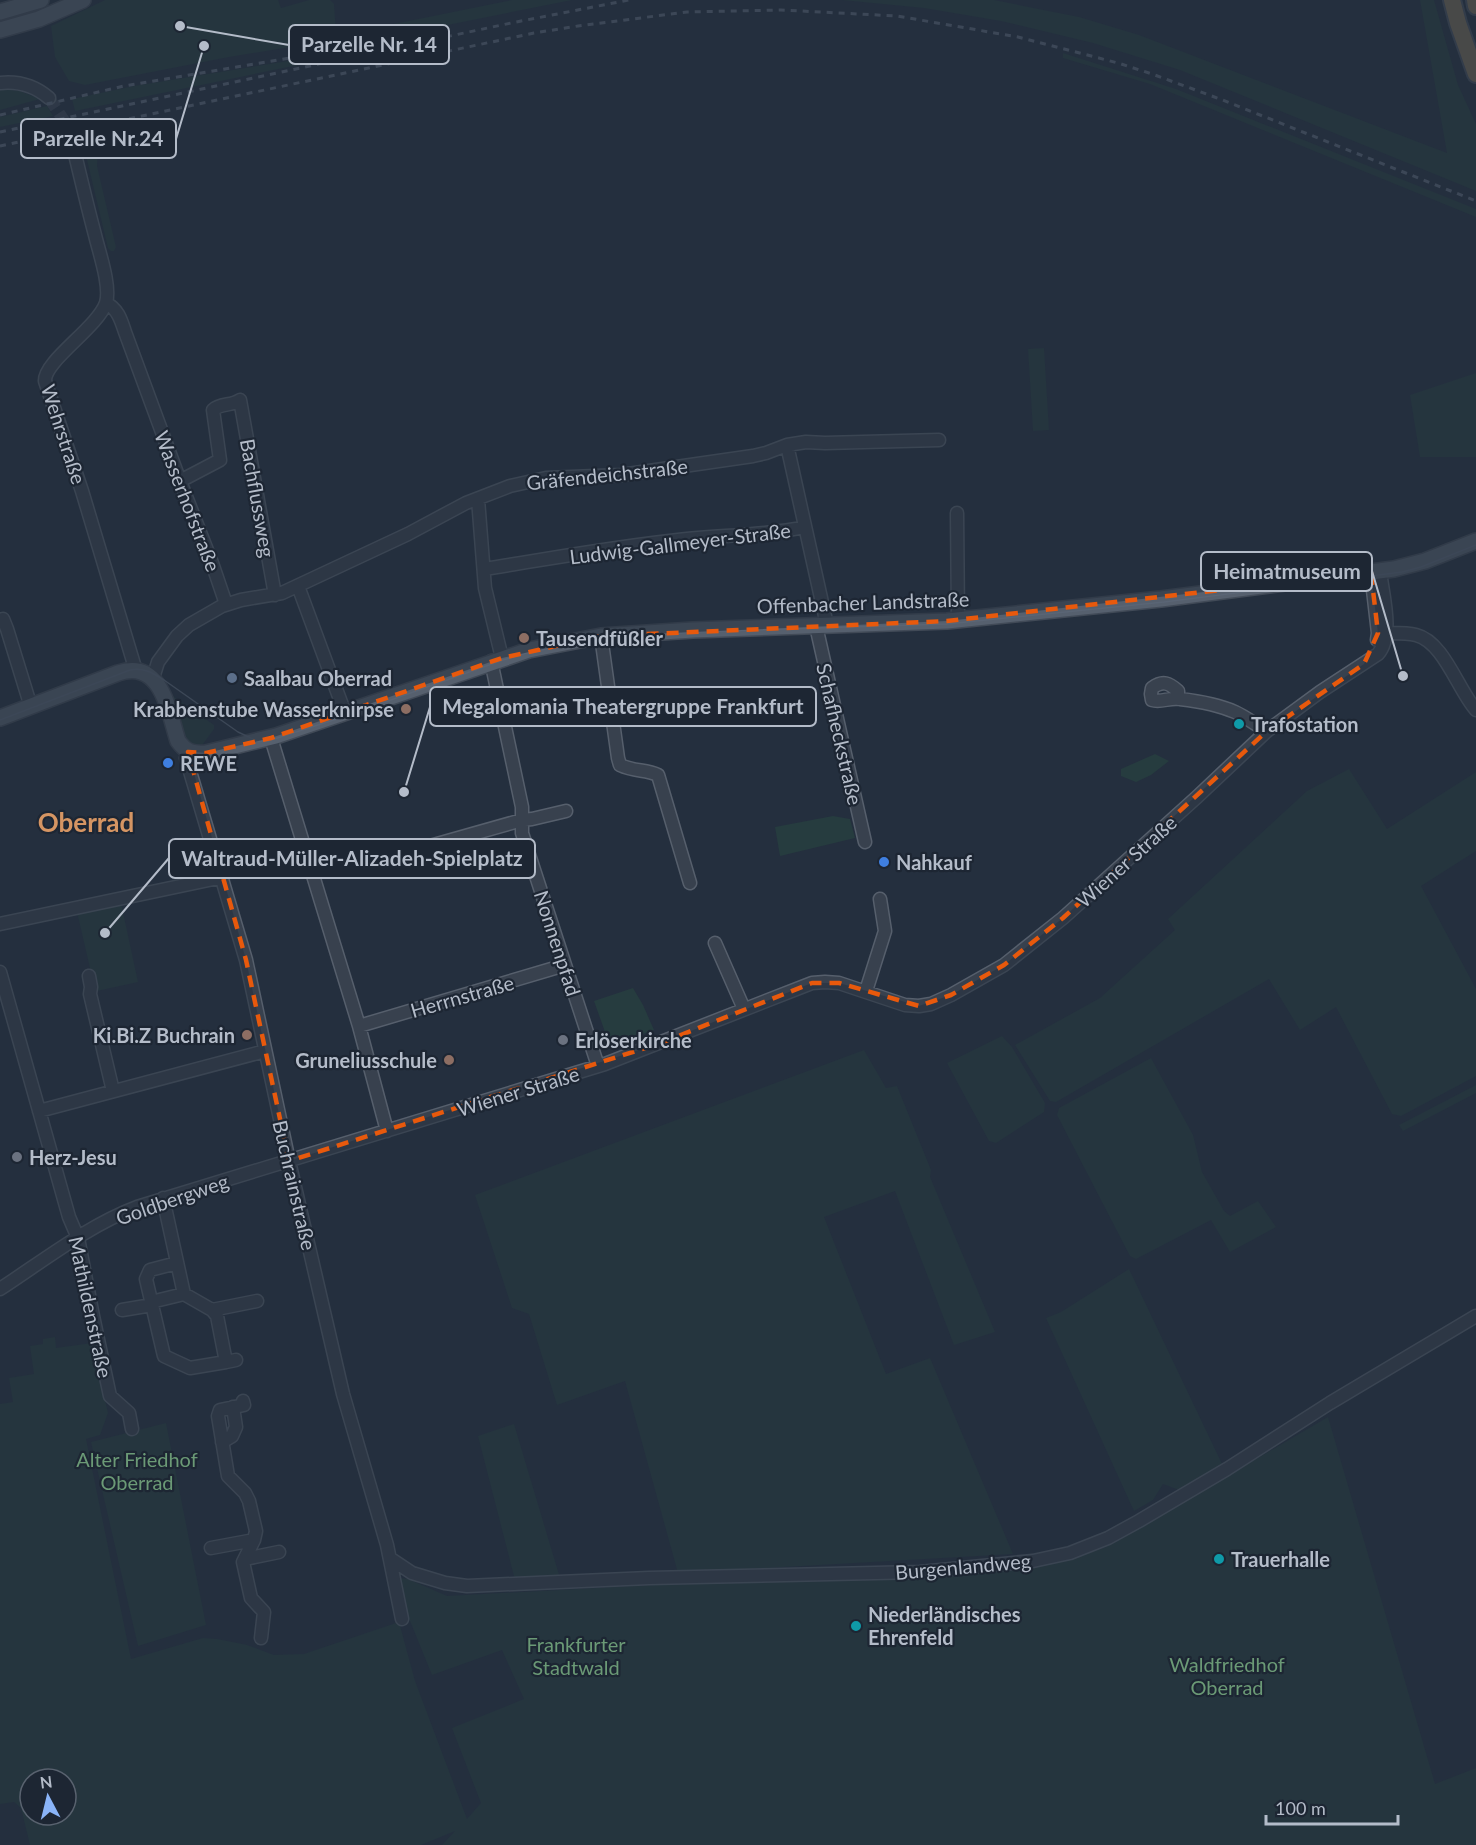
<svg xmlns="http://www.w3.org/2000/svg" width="1476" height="1845" font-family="Lato,sans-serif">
<rect width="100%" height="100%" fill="#242f3e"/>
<path fill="#263c3f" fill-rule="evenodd" d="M105,0H278L281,8L309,0H330L334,4L336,33L315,43L229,57L85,85L69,81L55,57L51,26Z
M512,0H572L363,42L359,31Z
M842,0H994L1079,17L1139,35L1447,153L1420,0H1434L1458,85L1476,124V191L1180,70L1093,43L1001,21L924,8Z
M1063,53L1176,89L1476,209V217L1150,84L1063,58Z
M306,58L308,63L75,111L72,99L134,86Z
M0,89L20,91L40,99L0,110Z
M47,106L53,116L0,127V117Z
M88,142L96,146L98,152L97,166L116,247L114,251H111L108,248L83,143Z
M1044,348L1049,430L1033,431L1028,349Z
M1476,373V457H1420L1410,395Z
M170,694L214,725V729L203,744C193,746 189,743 184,735Z
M1155,754L1169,761L1151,775L1136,782L1121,776V769Z
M1349,769L1387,829L1476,772V851L1421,886L1476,989V1076L1401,1116L1392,1114L1336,1007L1300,1030L1269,979L1056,1102L1050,1101L1015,1045L1100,998L1175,930L1168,919L1307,791Z
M833,816L850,819L855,838L780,856L775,827Z
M121,903L138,982L97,991L90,968L77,912Z
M633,988L643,1005L654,1030L610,1046L594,1001Z
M1002,1036L1012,1047L1045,1103L1044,1112L996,1143L989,1141L947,1063Z
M864,1050L886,1088L897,1086L931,1170L930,1177L995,1332L954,1345L895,1191L824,1217L886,1374L930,1358L1013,1554L678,1573L625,1381L557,1405L529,1314L512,1308L475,1195Z
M1151,1058L1193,1135L1202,1172L1224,1211L1230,1216L1258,1201L1276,1227L1230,1252L1211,1220L1136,1259L1130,1256L1057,1115L1059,1108Z
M1476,1085V1093L1403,1131L1399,1125Z
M1129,1269L1223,1466L1179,1490L1163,1484L1153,1500L1134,1511L1046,1318L1061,1312Z
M55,1337L56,1348L92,1343L108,1413L100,1435L86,1439L131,1659L203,1638L217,1639L247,1645L274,1655L304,1654L399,1622L415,1681L467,1819L481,1803L452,1728L524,1699L502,1650L432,1675L408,1616L399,1578L408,1579L447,1596L652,1585L931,1576L999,1570L1064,1561L1106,1547L1328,1417L1435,1784L1476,1768V1845H442L455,1831L421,1845H30L21,1808L14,1802L0,1804V1404L13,1402L9,1378L34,1374L30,1346L43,1344V1339ZM30,1779H66V1815H30Z
M166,1423L206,1625L138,1646L91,1442Z
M514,1424L560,1578L515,1580L478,1436Z"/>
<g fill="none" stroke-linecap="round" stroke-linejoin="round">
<path stroke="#3a4453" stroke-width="12" stroke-dasharray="12 6" stroke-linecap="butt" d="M49,98L65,122L73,146"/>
<defs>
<path id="minor" d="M0,83C18,81 35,86 49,98
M73,146C80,175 87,205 95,235C99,252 111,286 106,303C97,328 44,361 45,381L82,491L136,671
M106,303C118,309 121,320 125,332L180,481L212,563L226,604
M787,445L827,625
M180,481L220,460L213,410C220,403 232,406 240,400L275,595
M478,499L485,588L502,658
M957,513L958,620
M484,569C548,559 613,547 678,540C721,535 763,536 805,527
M1371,573L1378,633L1377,640
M298,586L345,713
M0,620L3,619L7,629L31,707
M816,626L865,842
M1379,633C1391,633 1405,632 1416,635C1444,642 1458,690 1476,710
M601,636L618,758L620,765C635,772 646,769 658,775L690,883
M491,661L522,807V833L598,1066
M153,678L158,662L177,636L189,625L222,606L241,600L282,593L408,534L466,503L510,486L546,478L621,475L753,456L766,453L787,445L806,442L825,443L939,440
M1178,698V691C1169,683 1163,680 1152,688L1151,694L1152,700C1161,703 1170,697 1180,699C1197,701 1219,705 1235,712C1246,717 1256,725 1267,731
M271,738L359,1026L387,1131
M188,752L186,758L246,960L289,1161L343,1394L387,1545L402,1619
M430,846L522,820L532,819L566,811
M0,924L223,877
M715,943L744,1009
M0,972L69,1217L78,1238L93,1316L110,1396L129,1413L132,1429
M89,976L91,987L90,994L113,1091
M866,991L885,931L880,899
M359,1026L565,965
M39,1111L265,1051
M163,1198L184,1294
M177,1263L150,1270L146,1279L164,1356L190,1368L226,1362
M0,1289C43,1261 89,1225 137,1207L605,1064L812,983L825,982L839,983L905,1005L919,1006L931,1004L951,995L1004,965L1063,918L1197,797L1267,731L1320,692L1378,654C1394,636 1383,595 1380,572
M151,1302L184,1294L212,1310L257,1301
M122,1310L152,1305
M212,1310L217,1316L226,1362L236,1360
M243,1401L244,1405L220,1410L218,1416L228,1476L245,1493L249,1501L256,1531L254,1540L243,1562L251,1598L264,1612L261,1638
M222,1442L232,1436L236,1427L233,1407
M211,1548L254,1540
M245,1559L279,1552
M391,1559L412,1573L445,1583L467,1586L649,1578L920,1572L1033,1561L1070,1553L1108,1538L1139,1521L1227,1469L1330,1403L1476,1316"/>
<path id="major" d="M0,12L41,0
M0,30L39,19L83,0
M0,718L118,673C162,659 168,710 178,741C186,752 192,754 206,753L276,736L529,650L601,636L693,630L947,621L1161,599L1394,569L1425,561L1476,541"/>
<path id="highway" d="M1452,0L1458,23L1476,74
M1475,0L1476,6"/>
</defs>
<use href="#minor" stroke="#565f6c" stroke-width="15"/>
<use href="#major" stroke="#414a57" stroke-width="18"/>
<use href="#highway" stroke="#434c59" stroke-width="20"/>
<use href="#minor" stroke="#38414e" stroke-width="12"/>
<use href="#major" stroke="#56606e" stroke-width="15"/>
<use href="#highway" stroke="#746855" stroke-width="16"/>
<path stroke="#5a6575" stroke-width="1.5" d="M0,720L130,670C143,667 153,673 164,680L238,732L257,741H268L346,716L503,660L530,652L601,639L694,632L947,624L1164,602L1402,572L1421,567L1476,545"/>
<path stroke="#5a6575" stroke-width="3" stroke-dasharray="6 6" stroke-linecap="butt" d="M0,115L124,86L367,45
M0,132L511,23L629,0
M0,146L534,33L578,26L687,12L781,10L897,16L1018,37L1118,63L1152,74L1220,99L1476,201"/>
</g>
<path d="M0 0H1476V1845H0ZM1371,573L1378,633L1364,664L1267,731L1063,918L1004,965L951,995L919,1006L839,983H812L658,1044L289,1161L246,960L188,752L206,753L271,738L502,658L601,636L947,621Z" fill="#242f3e" fill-opacity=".55" fill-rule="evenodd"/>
<path fill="none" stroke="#e8590c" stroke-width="4.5" stroke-dasharray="12 8" stroke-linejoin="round" d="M1371,573L1378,633L1364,664L1267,731L1063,918L1004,965L951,995L919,1006L839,983H812L658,1044L289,1161L246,960L188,752L206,753L271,738L502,658L601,636L947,621Z"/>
<g fill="#8d6e63" stroke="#1d2633" stroke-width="2">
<circle cx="524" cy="638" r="6"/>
<circle cx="406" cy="709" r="6"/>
<circle cx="247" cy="1035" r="6"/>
<circle cx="449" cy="1060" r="6"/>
</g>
<circle fill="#5c6f8a" stroke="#1d2633" stroke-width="2" cx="232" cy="678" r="6"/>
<g fill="#0f9aa8" stroke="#1d2633" stroke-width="2">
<circle cx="1239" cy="724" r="6"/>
<circle cx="1219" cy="1559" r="6"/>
<circle cx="856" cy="1626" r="6"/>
</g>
<g fill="#3f7fe0" stroke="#1d2633" stroke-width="2">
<circle cx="168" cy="763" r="6"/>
<circle cx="884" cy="862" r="6"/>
</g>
<g fill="#6b7280" stroke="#1d2633" stroke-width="2">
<circle cx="563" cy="1040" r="6"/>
<circle cx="17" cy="1157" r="6"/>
</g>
<g text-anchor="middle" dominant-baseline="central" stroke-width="4.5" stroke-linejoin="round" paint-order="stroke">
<g font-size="20" fill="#b4bcc9" stroke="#1d2633">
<text transform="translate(64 434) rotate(72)">Wehrstraße</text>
<text transform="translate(607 474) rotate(-6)">Gräfendeichstraße</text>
<text transform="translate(258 498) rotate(80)">Bachflussweg</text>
<text transform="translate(188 501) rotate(69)">Wasserhofstraße</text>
<text transform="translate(680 543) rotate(-7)">Ludwig-Gallmeyer-Straße</text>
<text transform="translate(863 602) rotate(-2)">Offenbacher Landstraße</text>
<text transform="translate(840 734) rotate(77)">Schafheckstraße</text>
<text transform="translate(1126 861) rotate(-42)">Wiener Straße</text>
<text transform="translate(558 943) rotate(72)">Nonnenpfad</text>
<text transform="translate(462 996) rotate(-16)">Herrnstraße</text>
<text transform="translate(518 1091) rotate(-17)">Wiener Straße</text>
<text transform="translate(295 1185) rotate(77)">Buchrainstraße</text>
<text transform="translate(172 1199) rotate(-19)">Goldbergweg</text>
<text transform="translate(91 1307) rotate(78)">Mathildenstraße</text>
<text transform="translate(963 1566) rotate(-5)">Burgenlandweg</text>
</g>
<g font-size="20" font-weight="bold" fill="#b4bcc9" stroke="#1d2633" text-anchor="start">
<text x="536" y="638">Tausendfüßler</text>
<text x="244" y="678">Saalbau Oberrad</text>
<text x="394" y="709" text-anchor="end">Krabbenstube Wasserknirpse</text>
<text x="1251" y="724">Trafostation</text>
<text x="180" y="763">REWE</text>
<text x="896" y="862">Nahkauf</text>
<text x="235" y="1035" text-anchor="end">Ki.Bi.Z Buchrain</text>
<text x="575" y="1040">Erlöserkirche</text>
<text x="437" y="1060" text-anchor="end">Gruneliusschule</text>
<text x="29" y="1157">Herz-Jesu</text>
<text x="1231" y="1559">Trauerhalle</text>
<text x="868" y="1614">Niederländisches<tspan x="868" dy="23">Ehrenfeld</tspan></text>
</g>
<g font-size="20" fill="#6b9a76" stroke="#1d2633">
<text x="137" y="1459">Alter Friedhof<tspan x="137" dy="23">Oberrad</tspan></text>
<text x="576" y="1644">Frankfurter<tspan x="576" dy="23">Stadtwald</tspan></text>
<text x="1227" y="1664">Waldfriedhof<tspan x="1227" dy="23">Oberrad</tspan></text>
</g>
<g font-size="26" font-weight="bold" fill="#d59563" stroke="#1d2633">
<text x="86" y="822">Oberrad</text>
</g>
</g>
<path fill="none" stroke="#b4bcc9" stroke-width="2" d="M180 26L289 45M204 46L176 139M1403 676L1372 571M404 792L430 707M105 933L169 858"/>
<g fill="#b4bcc9" stroke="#1d2633" stroke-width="2">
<circle cx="180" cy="26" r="6"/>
<circle cx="204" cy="46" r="6"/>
<circle cx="1403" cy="676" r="6"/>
<circle cx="404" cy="792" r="6"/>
<circle cx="105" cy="933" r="6"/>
</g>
<g fill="#1d2633" stroke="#b4bcc9" stroke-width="2">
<rect x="289" y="25" width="160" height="39" rx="6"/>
<rect x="21" y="119" width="155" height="39" rx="6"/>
<rect x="1201" y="552" width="171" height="39" rx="6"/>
<rect x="430" y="687" width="386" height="39" rx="6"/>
<rect x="169" y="839" width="366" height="39" rx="6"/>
</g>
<g font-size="21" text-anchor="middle" font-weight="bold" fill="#b4bcc9">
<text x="369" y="52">Parzelle Nr. 14</text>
<text x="98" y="146">Parzelle Nr.24</text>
<text x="1287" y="579">Heimatmuseum</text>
<text x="623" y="714">Megalomania Theatergruppe Frankfurt</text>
<text x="352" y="866">Waltraud-Müller-Alizadeh-Spielplatz</text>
</g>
<g transform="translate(48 1797) rotate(353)"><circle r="28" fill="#1d2633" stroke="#59626f" stroke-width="1.5"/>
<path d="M0-4.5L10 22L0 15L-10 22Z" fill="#8ab4f8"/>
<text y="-9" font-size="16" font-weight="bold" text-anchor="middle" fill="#b4bcc9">N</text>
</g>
<path d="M1266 1815v9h132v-9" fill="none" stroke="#b4bcc9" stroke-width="3"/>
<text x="1275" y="1815" font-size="18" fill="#b4bcc9" stroke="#1d2633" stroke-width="4.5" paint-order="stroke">100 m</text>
</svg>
